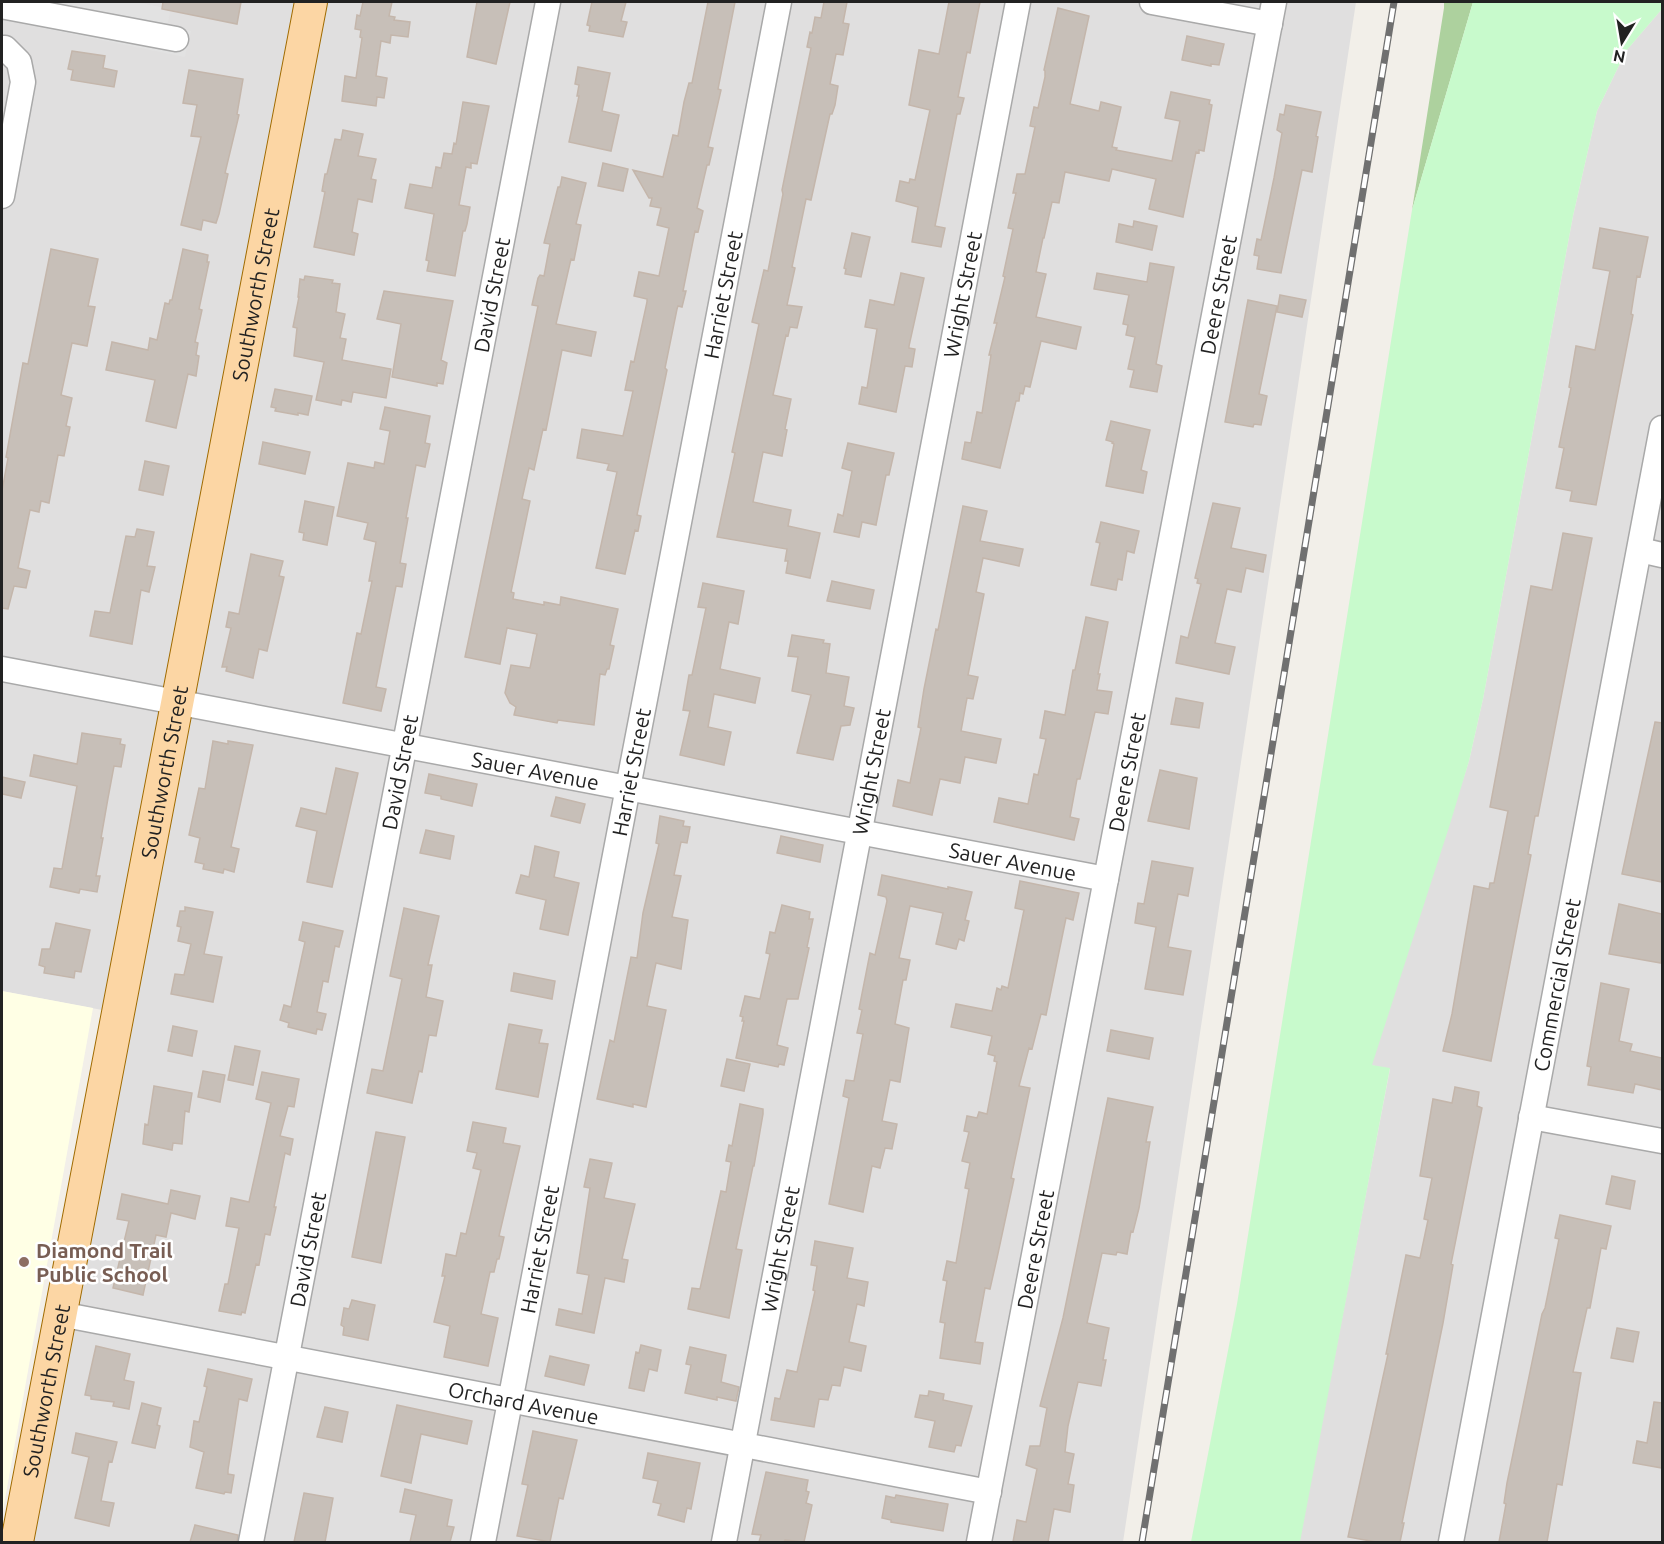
<svg xmlns="http://www.w3.org/2000/svg" width="1664" height="1544" font-family="Ubuntu,sans-serif">
<rect width="100%" height="100%" fill="#f2efe9"/>
<path fill="#e0dfdf" d="M2,2H1356L1123,1542H17L118,1013L2,991Z
M1662,9V1542H1299L1390,1069L1371,1065L1469,761L1483,699L1573,216L1597,111L1626,51Z"/>
<path fill="#ffffe5" d="M2,991L93,1008L2,1516Z"/>
<path fill="#add19e" d="M1444,2H1473L1412,210L1444,8Z"/>
<path fill="#c8facc" d="M1473,2H1662V9L1626,51L1597,111L1573,216L1483,699L1469,761L1450,824L1372,1065L1390,1068L1300,1542H1191L1237,1304L1412,210Z"/>
<path fill="#e2e2e2" d="M2,2H135L171,9L167,26L191,31L185,57L2,20Z"/>
<path fill="#c7bfb8" stroke="#c4b6ab" stroke-width="1.5" d="M163,2H241L237,24L162,9Z
M363,2H392L389,16L395,17L394,20L410,22L408,37L391,35L390,43L381,41L376,76L387,78L384,98L377,97L376,106L342,101L345,76L356,78L362,38L360,37L361,30L355,29L357,15L360,16Z
M477,2H510L496,64L467,57Z
M592,2H626L621,21L627,22L623,37L589,31L590,26L587,25Z
M708,2H735L718,89L721,90L708,147L713,148L709,165H707L697,208L703,211L698,232L695,231L683,291H686L682,307L678,306L677,309L665,368L667,370L637,515L641,516L638,531L635,530L625,574L596,568L617,472L607,470L609,464L577,458L582,429L623,436L633,391L625,390L631,361L634,362L647,302V299L634,296L639,272L659,276L669,228L657,225L661,208L650,206L652,198H649L633,170L663,177L673,135L678,136L684,102L689,83H692Z
M824,2H847L843,23L849,24L843,55L836,54L830,84L838,86L835,105L832,114H830L811,200L806,199L792,267L795,268L787,305L802,307L797,328L790,327L788,336L786,335L773,395L791,399L785,429L787,430L782,456L763,452L753,502L791,510L788,526L820,533L810,578L786,573L788,561H785L787,549L717,537L735,453L732,452L759,324L752,322L764,270L768,271L783,194L782,190L810,53L811,48L807,47L810,32L812,33L815,17L821,18Z
M949,2H980L970,53L967,52L958,97L964,98L960,114H957L935,226L945,228L941,247L912,242L918,207L896,201L900,181L909,183L910,179L915,180L930,110L909,105L919,50L939,54Z
M1058,8L1089,16L1070,104L1099,111L1101,102L1121,107L1112,147L1117,148L1116,150L1172,161L1180,121L1165,118L1171,92L1210,100L1209,104L1212,105L1204,151L1199,150V153L1196,152L1183,217L1149,209L1156,179L1112,169L1109,181L1065,172L1059,203L1052,202L1044,238H1043L1036,272L1046,274L1036,317L1081,327L1076,349L1041,341L1030,387L1025,386L1023,394L1020,393L1019,401H1016L1000,468L962,459L965,442L971,443L977,412L982,413L991,355H989L997,323H994L1005,277L1003,276L1013,229L1008,228L1016,193H1013L1017,174H1025L1035,127L1030,126L1034,107L1038,108L1045,77V71L1044,70Z
M1187,36L1224,44L1219,65L1211,64V66L1182,60Z
M72,51L105,56L103,68L117,71L114,87L71,80L73,70L68,69Z
M578,67L610,73L602,111L619,115L611,151L569,142L579,96H577L579,85L575,84Z
M189,70L243,79L237,114L239,115L225,173L228,174L219,214L216,223L203,220L201,230L181,225L201,137L191,136L197,105L183,103Z
M463,102L489,106L477,164L471,163V168L466,167L459,205L470,207L467,224L465,231H463L455,276L427,271L429,261L426,260L434,214L405,208L410,184L432,188L436,167L441,168L444,153L452,154L454,143L456,144Z
M1286,105L1321,112L1316,136L1318,137L1312,172L1302,170L1281,273L1257,269L1259,256L1254,255L1257,239L1261,240L1274,178L1282,133L1277,130L1280,114L1284,115Z
M343,130L363,134L358,156L376,159L371,179L376,180L372,202L358,199L352,232L358,234L354,255L314,247L325,192L322,191L325,174H327L335,139L341,140Z
M603,163L628,169L623,191L598,186Z
M562,177L586,183L576,224L581,225L574,260L571,259L556,324L596,332L591,356L562,350L546,430L543,429L534,470L529,468L522,499L530,501L511,592L514,593L513,599L544,605V602L560,605L561,597L618,609L610,645L614,646L609,669H607L605,675L600,674L594,725L558,720L557,723L514,715L516,707L510,703L505,693L511,665L530,668L537,634L507,628L500,664L465,657L538,306L532,305L538,278L540,275L544,276L550,244L544,243L558,187H560Z
M1134,221L1157,226L1152,250L1116,242L1119,224L1133,227Z
M1600,228L1648,237L1640,277L1637,276L1631,314L1633,315L1596,505L1570,501L1572,491L1556,488L1564,448L1559,447L1571,388L1569,387L1576,346L1595,350L1610,271L1593,268Z
M852,233L870,237L861,277L845,274L846,269L844,268Z
M51,249L98,259L88,306L95,307L87,346L72,343L61,395L72,398L66,426L70,427L64,456L58,455L49,503L41,501L39,512L30,510L18,568L30,571L26,588L14,586L8,609L2,608V491L8,458L6,457L23,363L28,364Z
M183,249L208,255L207,262H209L199,309L202,310L195,342L198,343L196,355L199,356L196,376L188,374L176,428L146,421L155,380L106,370L112,342L148,350L150,338L157,340L165,303L169,304L170,300H172Z
M1150,263L1174,267L1156,364L1162,366L1157,392L1130,387L1134,370L1128,369L1135,337L1126,335L1128,325L1123,324L1129,295L1094,289L1097,273L1147,282Z
M901,273L924,278L909,346V348L915,349L912,367L905,366L896,412L859,404L862,387L867,388L877,329L865,327L870,300L894,305Z
M305,276L333,280L332,283L340,284L336,312L345,314L340,338L346,339L342,360L391,369L386,398L353,392L351,402L342,400L341,405L316,400L324,362L294,356L297,328L293,327L299,297H298L300,279L304,280Z
M384,291L453,301L441,360L447,363L443,384L437,383V386L392,377L401,324L377,319Z
M1280,295L1306,300L1302,317L1277,312Z
M1248,300L1277,306L1259,394L1267,396L1261,425L1254,424L1253,427L1225,422Z
M275,389L312,396L308,415L298,413V415L275,411L276,408L271,407Z
M385,407L430,416L425,443L430,444L425,467L416,465L406,518H408L400,563L406,564L402,587L396,586L376,687L386,689L381,711L343,703L357,633L361,634L372,581H369L376,542L364,539L368,523L337,516L348,463L374,468L375,462L384,464L390,431L380,429Z
M1111,421L1150,430L1141,470L1147,472L1143,493L1106,486L1114,444L1112,443L1113,442L1106,440Z
M263,442L310,452L305,474L259,464Z
M848,443L894,453L889,475H886L876,525L862,522L859,537L834,532L838,514L843,516L852,471L842,468Z
M145,461L169,466L163,495L139,490Z
M305,501L334,507L327,545L303,540L304,533L299,532Z
M1213,503L1240,508L1231,548L1266,555L1263,572L1246,568L1241,592L1227,589L1215,643L1235,647L1229,674L1176,663L1181,636L1188,638L1201,584L1197,583L1198,579L1195,578Z
M963,506L987,511L980,541L1023,549L1019,566L983,558L976,592L984,594L968,675L978,677L973,699L967,698L961,731L1001,739L996,763L965,757L960,783L940,779L932,815L893,806L898,780L910,783L921,728L918,727L924,689L936,629L938,630Z
M1101,522L1139,531L1134,553L1127,551L1122,580L1118,579L1116,590L1091,585L1100,543L1096,542Z
M137,529L154,532L147,566L155,567L149,592L141,590L132,644L90,636L95,611L110,613L126,536L135,537Z
M1563,533L1592,538L1538,816H1535L1528,854L1531,855L1491,1061L1443,1051L1452,1014L1474,886L1489,889L1490,883H1494L1508,811L1490,807L1531,586L1552,590Z
M251,554L283,561L279,576L284,577L267,651L259,649L253,678L226,671L227,667H222L231,628L226,627L229,612L239,614Z
M832,581L874,590L870,609L827,601Z
M703,583L744,591L738,624L729,622L720,669L760,678L755,703L714,694L708,727L731,732L724,765L680,755L690,711L683,710L689,675H692L706,608L698,607Z
M1086,617L1108,622L1098,674H1100L1097,690L1112,692L1108,714L1095,712L1080,779H1077L1070,817L1079,819L1074,840L994,822L999,798L1028,804L1034,774L1038,775L1046,739L1040,738L1045,711L1065,715L1073,670H1075Z
M792,635L824,640L823,643L830,644L826,673L849,677L844,706L854,708L850,725L841,726L833,760L797,753L811,695L792,691L798,657L788,656Z
M1176,698L1203,703L1199,728L1171,724Z
M1655,722L1662,723V882L1622,874Z
M82,733L121,739L120,744L125,745L121,767L114,766L108,798L101,838H103L96,876H100L97,892L80,889L79,893L50,887L54,868L62,869L77,786L30,776L34,755L77,764Z
M213,741L228,744V741L253,745L231,847L239,849L234,872L224,869L223,873L203,869L204,864L195,862L200,838L189,835L199,788L205,789Z
M336,768L358,773L332,887L307,882L317,831L296,826L301,808L326,814Z
M1160,770L1197,778L1189,829L1148,821Z
M429,774L477,784L472,806L441,799V796L425,793Z
M2,777L25,782L21,798L2,794Z
M556,797L585,804L580,823L551,816Z
M660,816L684,821L683,826L690,827L687,843L681,842L674,875L681,876L672,917L688,920L681,969L656,963L647,1006L666,1010L646,1107L633,1104V1107L597,1099L610,1040L614,1042L631,957L637,958L643,913L659,844L656,843Z
M426,830L454,836L450,859L420,853Z
M781,836L823,845L820,862L777,853Z
M535,846L559,852L554,877L579,883L568,935L540,929L546,900L516,893L521,875L529,877Z
M1152,861L1193,868L1188,896L1178,894L1168,947L1191,951L1183,995L1145,989L1156,927L1135,923L1138,903L1144,904Z
M882,875L948,889V887L972,892L965,920L969,921L964,941L959,939L956,949L936,944L943,913L910,906L899,958L910,960L906,980H903L895,1024L909,1028L900,1082L890,1080L882,1121L897,1124L892,1149L885,1148L880,1168L872,1166L863,1212L829,1204L849,1098L843,1096L846,1080L854,1081L863,1034L857,1033L862,1010L859,1009L870,953L875,955L887,901L886,897L878,895Z
M1020,881L1079,893L1073,920L1066,918L1046,1015L1041,1014L1032,1049L1029,1048L1019,1086L1030,1088L1011,1178L1014,1179L997,1258L990,1289L985,1288L975,1342L983,1343L980,1364L940,1358L945,1323L940,1322L947,1281L943,1280L947,1261L956,1263L969,1189L965,1188L970,1163L962,1161L969,1132L964,1131L967,1116L977,1118L979,1112L987,1114L997,1062L994,1061L995,1056L988,1054L992,1036L951,1027L956,1004L992,1011L997,988L1001,990L1002,986L1008,988L1024,910L1015,908Z
M1619,904L1662,914L1661,963L1609,954Z
M782,905L810,912L809,919H813L807,947L809,948L798,999H787L777,1045L788,1048L784,1065L779,1064L778,1067L736,1058L744,1021H742L743,1017L740,1016L745,996L760,999L770,954L766,953L770,932L775,933Z
M185,907L213,912L204,954L222,957L213,1002L171,994L175,974L184,975L191,944L178,941L181,927L177,926L180,911H185Z
M404,908L439,916L428,965H432L426,997L443,1001L436,1036L429,1035L422,1072L419,1071L412,1103L367,1093L372,1069L383,1071L402,979L390,976Z
M303,922L343,931L339,947L335,946L328,982L323,981L317,1012L326,1014L322,1030L317,1029L316,1034L288,1027L289,1023L280,1020L284,1005L291,1007L305,942L299,940Z
M56,923L90,930L81,972L75,971L74,978L44,973L45,967L39,965L42,949H50Z
M514,973L555,981L552,999L511,991Z
M1601,983L1629,989L1619,1041L1632,1044L1630,1051L1662,1058V1090L1635,1084L1633,1093L1588,1085L1591,1067L1587,1066Z
M509,1024L542,1030L539,1043L548,1044L538,1097L496,1089Z
M173,1026L197,1031L192,1056L168,1051Z
M1111,1030L1153,1038L1149,1059L1107,1051Z
M235,1046L260,1051L253,1085L228,1080Z
M727,1059L750,1064L744,1091L721,1086Z
M203,1071L225,1075L220,1102L198,1097Z
M262,1072L299,1079L294,1107L288,1106L280,1136L293,1139L290,1155L285,1153L274,1207H276L270,1235L265,1234L259,1265L256,1264L245,1313L242,1312L241,1315L219,1311L225,1284H228L239,1228L226,1226L231,1198L249,1202L271,1103L256,1099Z
M154,1086L192,1093L189,1112L185,1111L182,1144L173,1143L172,1150L143,1144L145,1124L148,1125Z
M1455,1087L1479,1092L1477,1106L1482,1108L1451,1264L1453,1265L1443,1323L1402,1523H1404L1400,1542H1376L1348,1537L1388,1354H1386L1406,1255L1420,1258L1428,1220L1424,1219L1432,1178L1420,1176L1433,1099L1452,1103Z
M1108,1098L1153,1107L1146,1142H1150L1139,1208L1133,1232L1131,1231L1127,1254L1117,1252L1116,1255L1102,1253L1087,1323L1109,1328L1103,1360H1106L1101,1386L1078,1382L1068,1426L1065,1452L1074,1454L1068,1484L1074,1485L1070,1512L1054,1509L1048,1542H1013L1017,1520L1026,1522L1037,1469L1026,1465L1030,1446H1040L1047,1408L1040,1406L1063,1318Z
M740,1104L763,1109V1114L754,1166H753L736,1249L742,1250L729,1318L688,1309L692,1288L700,1289L721,1191L726,1192L731,1162L726,1161L729,1145L732,1146Z
M473,1122L506,1128L503,1143L520,1146L499,1236L504,1237L499,1259H497L494,1272H490L481,1314L498,1318L488,1366L444,1357L450,1326L434,1322L445,1276H442L446,1254L456,1256L461,1233L466,1234L481,1170L473,1168L477,1153L467,1151Z
M376,1132L405,1137L381,1263L352,1257Z
M590,1159L612,1163L604,1198L635,1204L622,1259L628,1260L624,1282L605,1278L594,1333L556,1325L559,1309L582,1314L589,1275L577,1273L590,1188L584,1187Z
M1612,1176L1635,1181L1630,1209L1606,1204Z
M171,1190L200,1196L195,1219L171,1213L166,1237L156,1235L143,1295L113,1288L129,1221L117,1219L122,1194L168,1204Z
M1560,1215L1611,1226L1606,1249L1601,1248L1590,1308H1587L1573,1372L1581,1373L1562,1485L1557,1484L1547,1542H1499L1506,1504L1504,1503L1507,1483L1542,1314L1545,1308L1559,1239L1555,1238Z
M815,1241L853,1248L847,1278L868,1282L864,1306L857,1304L849,1342L866,1346L861,1371L844,1367L840,1386L832,1385L828,1400L819,1399L814,1427L771,1420L775,1398L780,1399L787,1370L797,1372L815,1291L813,1290L817,1266L811,1265Z
M352,1300L375,1305L368,1340L343,1335L344,1327L341,1325L344,1308L349,1309Z
M1617,1328L1639,1332L1633,1362L1611,1358Z
M641,1345L661,1350L657,1371L649,1369L644,1391L629,1388L636,1352L639,1353Z
M96,1346L130,1354L124,1380L134,1382L129,1409L113,1406L114,1402L91,1399V1396L85,1395Z
M690,1347L726,1355L721,1382L739,1387L736,1401L717,1397V1400L685,1393L691,1365L686,1364Z
M550,1356L589,1365L584,1385L545,1376Z
M208,1369L252,1379L247,1401L239,1399L228,1470V1474L234,1475L231,1493L225,1492L224,1494L196,1488L204,1452L190,1447L194,1421L199,1422L207,1387L204,1386Z
M929,1391L944,1394L943,1400L972,1406L961,1446L956,1445L954,1452L929,1447L935,1421L915,1417L920,1395L928,1396Z
M1654,1402L1662,1403V1468L1633,1463L1637,1441L1647,1443Z
M142,1403L161,1408L157,1425L160,1426L155,1448L132,1443Z
M397,1405L472,1421L467,1444L421,1434L411,1483L381,1476Z
M325,1407L348,1412L342,1442L317,1437Z
M533,1431L577,1440L563,1499L559,1498L550,1542L517,1536L528,1485L522,1484Z
M76,1433L117,1442L112,1462L109,1461L101,1501L114,1503L109,1526L75,1518L89,1457L72,1453Z
M648,1453L700,1463L691,1509L687,1508L684,1522L658,1515L661,1504L653,1502L658,1481L643,1478Z
M766,1472L808,1480L806,1491L809,1492L806,1503L812,1505L804,1542L785,1540L784,1542H759L761,1535L752,1534Z
M405,1489L452,1500L447,1526L454,1527L450,1542H410L416,1515L400,1512Z
M304,1493L333,1498L325,1542H294Z
M896,1495L948,1504L943,1531L891,1522V1520L882,1518L886,1496L895,1498Z
M195,1525L238,1535L237,1542H190Z"/>
<g fill="none" stroke-linecap="round" stroke-linejoin="round">
<defs>
<g id="minor">
<path d="M7,2L6,7L176,39"/>
<path d="M1152,2L1270,24"/>
<path d="M2,48H5L19,62L23,82L2,196"/>
<path d="M1640,550L1662,555"/>
<path id="s1" d="M2,669L1106,879"/>
<path d="M1531,1117L1662,1141"/>
<path id="s2" d="M60,1314L989,1492"/>
<path id="s3" d="M251,1542L548,2"/>
<path id="s4" d="M483,1542L779,2"/>
<path id="s5" d="M724,1542L1018,2"/>
<path id="s6" d="M979,1542L1274,2"/>
<path id="s7" d="M1451,1542L1662,428"/>
</g>
<g id="major">
<path id="s8" d="M17,1542L311,2"/>
</g>
</defs>
<use href="#minor" stroke="#a9a9a9" stroke-width="27"/>
<use href="#major" stroke="#a06b00" stroke-width="34"/>
<use href="#minor" stroke="#fff" stroke-width="24"/>
<use href="#major" stroke="#fcd6a4" stroke-width="32"/>
<defs>
<path id="rail" d="M1142,1542L1394,2"/>
</defs>
<use href="#rail" stroke="#707070" stroke-width="7"/>
<use href="#rail" stroke="#fff" stroke-width="4.5" stroke-dasharray="14" stroke-linecap="butt"/>
</g>
<circle fill="#8d6e63" stroke="#fff" stroke-width="2" cx="24" cy="1262" r="6"/>
<g text-anchor="middle" dominant-baseline="central" stroke-width="5" stroke-linejoin="round" paint-order="stroke">
<g font-size="21" fill="#222" stroke="#fff">
<text stroke="none"><textPath href="#s8" startOffset="1270">Southworth Street</textPath></text>
<text stroke="none"><textPath href="#s3" startOffset="1270">David Street</textPath></text>
<text stroke="none"><textPath href="#s4" startOffset="1270">Harriet Street</textPath></text>
<text stroke="none"><textPath href="#s5" startOffset="1270">Wright Street</textPath></text>
<text stroke="none"><textPath href="#s6" startOffset="1270">Deere Street</textPath></text>
<text stroke="none"><textPath href="#s1" startOffset="543">Sauer Avenue</textPath></text>
<text stroke="none"><textPath href="#s8" startOffset="784">Southworth Street</textPath></text>
<text stroke="none"><textPath href="#s3" startOffset="784">David Street</textPath></text>
<text stroke="none"><textPath href="#s4" startOffset="784">Harriet Street</textPath></text>
<text stroke="none"><textPath href="#s5" startOffset="784">Wright Street</textPath></text>
<text stroke="none"><textPath href="#s6" startOffset="784">Deere Street</textPath></text>
<text stroke="none"><textPath href="#s1" startOffset="1029">Sauer Avenue</textPath></text>
<text stroke="none"><textPath href="#s7" startOffset="567">Commercial Street</textPath></text>
<text stroke="none"><textPath href="#s3" startOffset="298">David Street</textPath></text>
<text stroke="none"><textPath href="#s4" startOffset="298">Harriet Street</textPath></text>
<text stroke="none"><textPath href="#s5" startOffset="298">Wright Street</textPath></text>
<text stroke="none"><textPath href="#s6" startOffset="298">Deere Street</textPath></text>
<text stroke="none"><textPath href="#s8" startOffset="154">Southworth Street</textPath></text>
<text stroke="none"><textPath href="#s2" startOffset="472">Orchard Avenue</textPath></text>
</g>
<g font-size="21" font-weight="bold" fill="#785e54" stroke="#fff" text-anchor="start">
<text x="36" y="1250">Diamond Trail<tspan x="36" dy="24">Public School</tspan></text>
</g>
</g>
<rect width="1664" height="1544" fill="none" stroke="#222222" stroke-width="6"/>
<g transform="translate(1622 42) rotate(191)" stroke="#ffffff" stroke-width="4.5" paint-order="stroke">
<path d="M0-4.5L10 22L0 15L-10 22Z" fill="#222222"/>
<text y="-9" font-size="16" font-weight="bold" text-anchor="middle" fill="#222222">N</text>
</g>
</svg>
